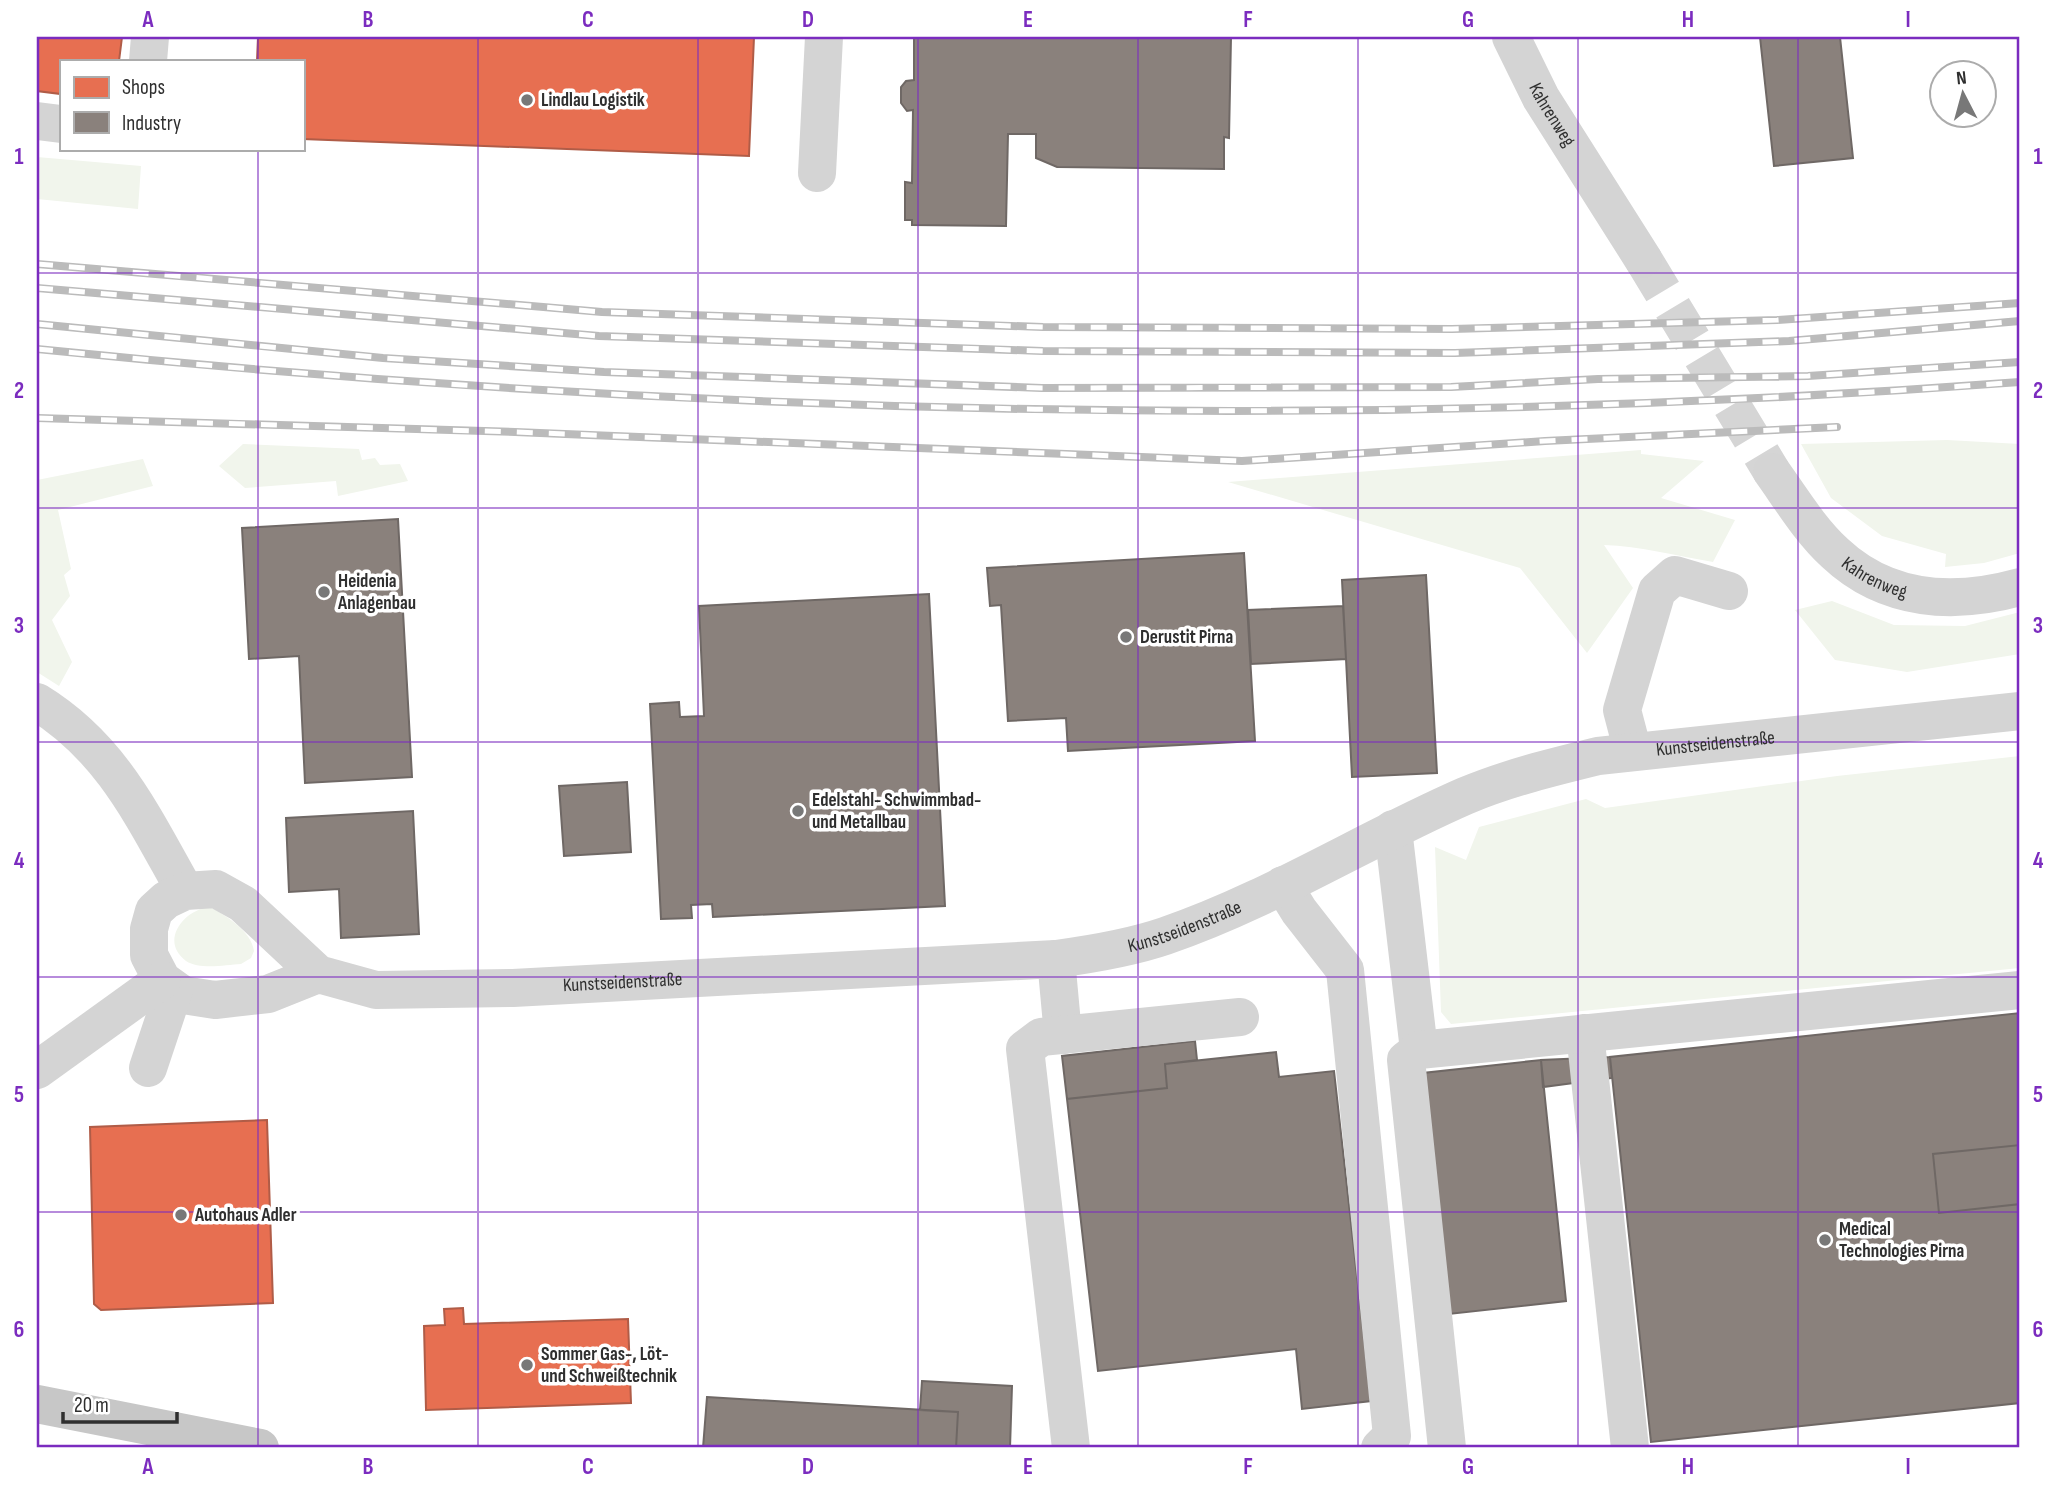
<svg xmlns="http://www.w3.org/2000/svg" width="2057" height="1485" font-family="'Sofia Sans Condensed',sans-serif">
<rect width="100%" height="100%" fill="#fff"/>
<path fill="#f1f5ec" d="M37,157L141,166L138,209L37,199Z
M1947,440L2020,444V553L1984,563L1945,567L1946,554L1882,536L1831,498L1801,444Z
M243,444L359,449L362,460L375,458L380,465L400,464L408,481L338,496L336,481L245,488L219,466Z
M1641,450V454L1704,461L1661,498L1735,520L1713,562C1677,556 1640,546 1604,545L1633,588L1587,653L1520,568L1228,482Z
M143,459L153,486L58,510L71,569L64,575L70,596L52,620L72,662L59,686L37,672V480Z
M1832,601L1894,625L1965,626L2020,612V654L1907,672L1835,660L1795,610Z
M2020,756V968L1451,1024L1441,1012L1435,847L1466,860L1479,827L1586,799L1605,808L1837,776Z
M209,907C225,914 252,932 254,951L251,958L241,964C225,965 200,970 186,961C159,941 184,910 209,907Z"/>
<path fill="#e76f51" stroke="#b05c47" stroke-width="2" d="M37,37H122L119,61H61V94L37,91Z
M258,37H754L749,156L303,139V61H257Z
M267,1120L273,1303L101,1310L94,1304L90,1127Z
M463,1308L464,1324L628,1319L631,1403L426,1410L424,1326L445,1325L444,1309Z"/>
<path fill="#8a817c" stroke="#6f6865" stroke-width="2" d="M914,37H1231L1229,138L1224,137V169L1057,167L1036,158V134H1008L1006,226L912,225V220H905V182L912,183L913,110L907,111L901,103V87L906,81L914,80Z
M1760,37H1840L1853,158L1774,166Z
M398,519L412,777L305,783L299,656L249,659L242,528Z
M1244,553L1255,741L1068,751L1066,718L1008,721L1001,605L990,606L987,568Z
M1426,575L1437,773L1352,777L1342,580Z
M929,594L945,906L713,917L712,904L691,905L692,918L661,919L650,704L679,702L680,717L704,716L699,606Z
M1343,606L1346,659L1251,664L1248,610Z
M627,782L631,852L564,856L559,786Z
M413,811L419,934L341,938L339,889L289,892L286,818Z
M2020,1013V1403L1651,1442L1610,1057Z
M1195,1041L1197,1060L1165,1064L1167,1088L1067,1099L1062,1056Z
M1276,1052L1279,1077L1334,1071L1371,1401L1302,1409L1296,1349L1098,1371L1067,1099L1167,1088L1165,1064Z
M1610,1057L1612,1078L1543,1087L1541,1060Z
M1541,1060L1566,1301L1449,1314L1423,1073Z
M2020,1145V1204L1939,1213L1933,1154Z
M922,1381L1012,1386L1010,1448H956L958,1412L920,1410Z
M707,1397L958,1412L956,1448H703Z"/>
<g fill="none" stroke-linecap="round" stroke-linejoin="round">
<path stroke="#d5d5d5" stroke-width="38" stroke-dasharray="38 19" stroke-linecap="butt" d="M1643,259L1772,472"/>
<g stroke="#d4d4d4" stroke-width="38">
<path id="s1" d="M1511,37L1541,98L1643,259"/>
<path d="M148,61L150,37"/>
<path d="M37,121L61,124"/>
<path d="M817,173L824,37"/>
<path id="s2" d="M1772,472C1792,500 1810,530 1835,553C1887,602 1955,605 2020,587"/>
<path d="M37,702C112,748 143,817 185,891"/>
<path d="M1633,752L1622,710L1657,591L1675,575L1729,591"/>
<path d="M1393,829L1419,1050"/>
<path d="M1283,885L1299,911L1345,970L1392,1436L1380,1448"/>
<path d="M1056,959L1063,1035"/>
<path id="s3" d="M318,974L268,994L215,1000L183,995L162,980L149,955V929L154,911L166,900L185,891L216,889L243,904L318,974L376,990L513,988L1056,959C1093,954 1130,948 1165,936C1270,900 1364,840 1465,796C1508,778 1553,767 1598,756L2020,711"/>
<path d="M1585,1033L1630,1448"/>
<path d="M148,1068L174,990"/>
<path d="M37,1070L162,980"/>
<path d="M1071,1448L1025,1049L1041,1037L1240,1017"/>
<path d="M1447,1448L1406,1060L1419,1050L2020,990"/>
</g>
<path stroke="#c7c7c7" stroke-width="38" d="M37,1404L260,1448"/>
<defs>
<path id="rail" d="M37,264L602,312L1043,327L1452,329L1777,320L2020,303
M37,288L599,336L1043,351L1455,353L1789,341L2020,321
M37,324L383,358L604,372L1042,388L1451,387L1598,379L1808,376L2020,362
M37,349C695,416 1360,431 2020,382
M37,418L515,432L1242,461L1545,441L1837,427"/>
</defs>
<use href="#rail" stroke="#bbb" stroke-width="8"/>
<use href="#rail" stroke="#fff" stroke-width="5" stroke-dasharray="16" stroke-linecap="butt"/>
</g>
<path fill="none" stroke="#7b2cbf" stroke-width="2" stroke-opacity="0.55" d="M258,37V61M478,37V1448M698,37V1448M918,37V1448M1138,37V1448M1358,37V1448M1578,37V1448M1798,37V1448M258,149V1448M37,273H2020M37,508H2020M37,742H2020M37,977H2020M37,1212H2020"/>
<g fill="#787878" stroke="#fff" stroke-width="2.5">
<circle cx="527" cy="100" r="7"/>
<circle cx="324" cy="592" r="7"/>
<circle cx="1126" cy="637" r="7"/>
<circle cx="798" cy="811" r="7"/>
<circle cx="181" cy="1215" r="7"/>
<circle cx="1825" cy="1240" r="7"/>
<circle cx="527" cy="1365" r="7"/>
</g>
<g text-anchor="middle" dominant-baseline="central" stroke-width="7" stroke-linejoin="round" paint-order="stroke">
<g font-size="19" font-weight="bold" fill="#2f2f2f" stroke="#fff" text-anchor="start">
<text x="541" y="100">Lindlau Logistik</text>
<text x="338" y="581">Heidenia<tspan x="338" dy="22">Anlagenbau</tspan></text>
<text x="1140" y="637">Derustit Pirna</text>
<text x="812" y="800">Edelstahl- Schwimmbad-<tspan x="812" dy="22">und Metallbau</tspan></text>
<text x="195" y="1215">Autohaus Adler</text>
<text x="1839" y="1229">Medical<tspan x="1839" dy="22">Technologies Pirna</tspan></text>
<text x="541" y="1354">Sommer Gas-, Löt-<tspan x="541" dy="22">und Schweißtechnik</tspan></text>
</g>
<g font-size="19" fill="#2f2f2f" stroke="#fff">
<text stroke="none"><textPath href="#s1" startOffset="88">Kahrenweg</textPath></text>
<text stroke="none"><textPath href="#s2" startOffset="150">Kahrenweg</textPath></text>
<text stroke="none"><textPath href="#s3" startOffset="1881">Kunstseidenstraße</textPath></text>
<text stroke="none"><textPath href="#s3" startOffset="1314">Kunstseidenstraße</textPath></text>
<text stroke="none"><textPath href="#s3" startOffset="747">Kunstseidenstraße</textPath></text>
</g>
</g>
<rect width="2057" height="1485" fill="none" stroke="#ffffff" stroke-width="77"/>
<rect x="60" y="60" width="245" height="91" fill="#ffffff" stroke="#acacac" stroke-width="2"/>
<rect x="74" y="77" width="35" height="21" fill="#e76f51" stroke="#acacac" stroke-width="2"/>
<text x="122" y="94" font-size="21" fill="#2f2f2f">Shops</text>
<rect x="74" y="112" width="35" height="21" fill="#8a817c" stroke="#acacac" stroke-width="2"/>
<text x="122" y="130" font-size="21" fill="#2f2f2f">Industry</text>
<g transform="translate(1963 94) rotate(354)"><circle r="33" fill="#ffffff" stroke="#acacac" stroke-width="2"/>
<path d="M0-5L12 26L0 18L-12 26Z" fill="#787878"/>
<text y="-10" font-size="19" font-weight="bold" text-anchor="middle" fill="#2f2f2f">N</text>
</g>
<path d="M63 1412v10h114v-10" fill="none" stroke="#2f2f2f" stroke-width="3.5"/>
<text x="74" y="1412" font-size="21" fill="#2f2f2f" stroke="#ffffff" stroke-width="5" paint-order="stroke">20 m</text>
<rect x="38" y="38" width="1980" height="1408" fill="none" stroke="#7b2cbf" stroke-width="2.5"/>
<g font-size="23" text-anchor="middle" font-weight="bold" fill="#7b2cbf">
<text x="148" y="27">A</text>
<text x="368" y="27">B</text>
<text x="588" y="27">C</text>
<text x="808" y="27">D</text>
<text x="1028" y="27">E</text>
<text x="1248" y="27">F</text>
<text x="1468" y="27">G</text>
<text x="1688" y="27">H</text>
<text x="1908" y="27">I</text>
<text x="19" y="164">1</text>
<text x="2038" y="164">1</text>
<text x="19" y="398">2</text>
<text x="2038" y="398">2</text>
<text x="19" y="633">3</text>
<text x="2038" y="633">3</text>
<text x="19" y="868">4</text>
<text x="2038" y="868">4</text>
<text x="19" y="1102">5</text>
<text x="2038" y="1102">5</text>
<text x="19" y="1337">6</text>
<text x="2038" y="1337">6</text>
<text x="148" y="1474">A</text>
<text x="368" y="1474">B</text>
<text x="588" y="1474">C</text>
<text x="808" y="1474">D</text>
<text x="1028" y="1474">E</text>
<text x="1248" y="1474">F</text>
<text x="1468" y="1474">G</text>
<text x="1688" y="1474">H</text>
<text x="1908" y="1474">I</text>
</g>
</svg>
